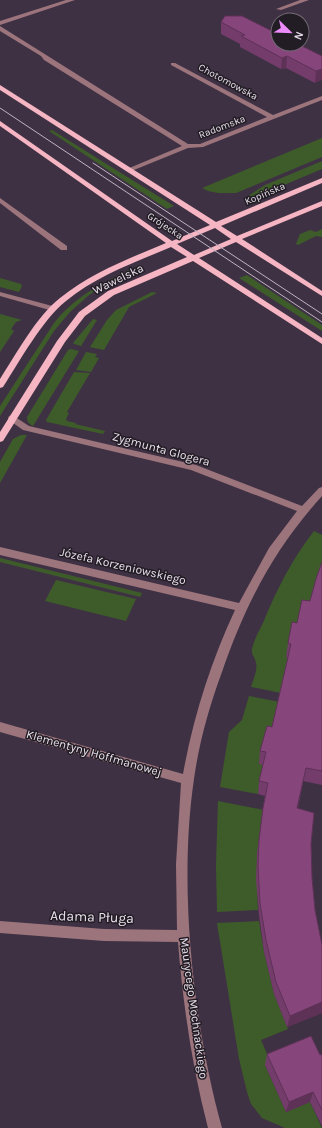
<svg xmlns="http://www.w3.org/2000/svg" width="322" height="1128" font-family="Karla,sans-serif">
<rect width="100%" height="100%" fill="#3f3144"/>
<path fill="#3e5c29" d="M52,130L174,206L167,209L49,131Z
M322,138V157L236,193H218L208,191L202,188Z
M322,161V169L251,199L248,196L265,185Z
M322,229V237L316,236L298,245L296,244L300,234L310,230L316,232Z
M140,265L143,267L103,286L89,295L70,312L54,331L0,416V406L54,323C77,294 108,280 140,265Z
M247,275L322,325V331L239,278Z
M0,278L21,284L22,286L19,292L0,287Z
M152,292L157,293L129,307L104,350L90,347L107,320L116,310Z
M0,314L22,320L16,322L11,329L14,331L0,352Z
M93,319L97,320L81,346L74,344L73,343Z
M71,349L79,351L33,426C29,424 27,422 27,417L68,350Z
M86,352L97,354L95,357L99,358L91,372L76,370Z
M74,372L90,373L67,412L69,413L66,419L67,421L76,423L75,424L105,431L103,434L47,422L46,420Z
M21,435H27L0,483V462L13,439Z
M314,531L322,535V572L286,657L290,658L281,693L251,687C253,680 258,670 256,663C255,657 251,655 252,649C254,640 259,631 263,623C276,591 292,559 314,531Z
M0,558L142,593L140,597L0,562Z
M56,580L136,599L126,621L45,601Z
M249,696L280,702L258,794L220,787L229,732L242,720Z
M218,801L264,810C256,844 256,876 258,910L217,912L216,865Z
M259,921L264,952L274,994L288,1029L261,1040L271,1063L265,1065L286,1112L310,1102L322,1128H285L262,1118L251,1104L247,1092L239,1059L217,923Z"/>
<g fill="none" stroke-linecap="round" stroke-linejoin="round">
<path fill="#9c747c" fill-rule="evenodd" d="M66,0H75L0,25V21Z
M300,0H309L281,10L276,9Z
M0,26L188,144H200L267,117L171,65V63H175L273,115L322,96V100L203,147L188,148L129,172L127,171V169L182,146L44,60L41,56L0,31Z
M0,198L67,246V250H61L0,203Z
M0,292L56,307L57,309L53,311L0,296Z
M12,415L29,426L196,465L302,506L319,488L322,487V496C274,549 245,605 222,672C209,707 199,743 194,779C178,887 193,1023 222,1128H208C192,1067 183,1004 178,942L104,941L0,933V921L104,929L177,930L176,864L181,783L0,732V722L183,774C193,718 211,661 235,610L0,555V547L239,603L269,548L297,511L191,470L23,430L9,420L8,418L9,416Z"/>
<path fill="#f6b5c2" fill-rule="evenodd" d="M0,85L216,222L322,178V183L221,226L237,236L322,201V206L242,239L322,291V296L236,242L199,258L322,338V344L193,261L114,295L85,316L65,342L3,441L0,442V432L57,341L79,312L108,291L187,257L171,247C136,262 96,276 66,301C42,320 20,361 3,387L0,388V379C17,353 36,317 60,298C91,273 130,258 166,243L0,126V121L172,241L210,225L0,90ZM215,228L231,239L194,255L177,244Z"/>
<path stroke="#beb4c1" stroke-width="1" d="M0,108L322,322
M93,163L322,314"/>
</g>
<path fill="#733c6b" d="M221,22L322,56L315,83L286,68L281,69L240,47V44L221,34Z
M322,562V785L303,781L298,808L311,844L312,878L315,910L322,945V1013L287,1027L274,994L264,952L259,915L256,879L257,853L263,808L265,796L258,794L259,781L263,765L259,764L260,751L272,727L288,658L286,657L288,643L297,623L310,601Z
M267,1054L320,1055L322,1054V1126L310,1102L286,1112L265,1065Z"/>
<path fill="#5e3157" d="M287,56L286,68L281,69L282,58Z
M322,69V80L315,83L316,71Z
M306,768L303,781L295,821L297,808Z
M322,1002V1013L287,1027L290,1016Z
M313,1092L310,1102L286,1112L289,1102Z"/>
<path fill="#86467c" stroke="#5e3157" d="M225,16H242L278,34V44H298L322,56V69L316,71L287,56L282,58L241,36L245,35L221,22Z
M322,562V771L306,768L297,808L314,813L311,844L312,878L315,910L322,945V1002L290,1016L276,982L266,940L260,903L258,866L259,840L263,808L268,783L259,781L266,752L260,751L267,726L272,727L291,644L288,643L292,622L297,623L302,600L310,601L316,579Z
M311,1036L320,1055L322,1054V1110L313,1092L289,1102L267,1054Z"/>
<g text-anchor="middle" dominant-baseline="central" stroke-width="3" stroke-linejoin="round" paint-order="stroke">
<g font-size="10" fill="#e9e0ec" stroke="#221c24">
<text transform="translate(228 82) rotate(28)">Chotomowska</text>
<text transform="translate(222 127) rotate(-21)">Radomska</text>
<text transform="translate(265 194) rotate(-23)">Kopińska</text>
<text transform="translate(165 226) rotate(33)">Grójecka</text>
</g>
<g font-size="12" fill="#e9e0ec" stroke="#221c24">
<text transform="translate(118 279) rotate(-26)">Wawelska</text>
<text transform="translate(161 449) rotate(15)">Zygmunta Glogera</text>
<text transform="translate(123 566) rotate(13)">Józefa Korzeniowskiego</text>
<text transform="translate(94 753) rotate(16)">Klementyny Hoffmanowej</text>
<text transform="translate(194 1008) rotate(82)">Maurycego Mochnackiego</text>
</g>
<g font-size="14" fill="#e9e0ec" stroke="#221c24">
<text transform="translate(92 917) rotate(2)">Adama Pługa</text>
</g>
</g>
<g transform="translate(290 32) rotate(113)"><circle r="19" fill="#221c24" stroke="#726a74"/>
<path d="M0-3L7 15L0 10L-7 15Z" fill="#ec8cfa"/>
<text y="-6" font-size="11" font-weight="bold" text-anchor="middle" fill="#e9e0ec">N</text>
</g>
</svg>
